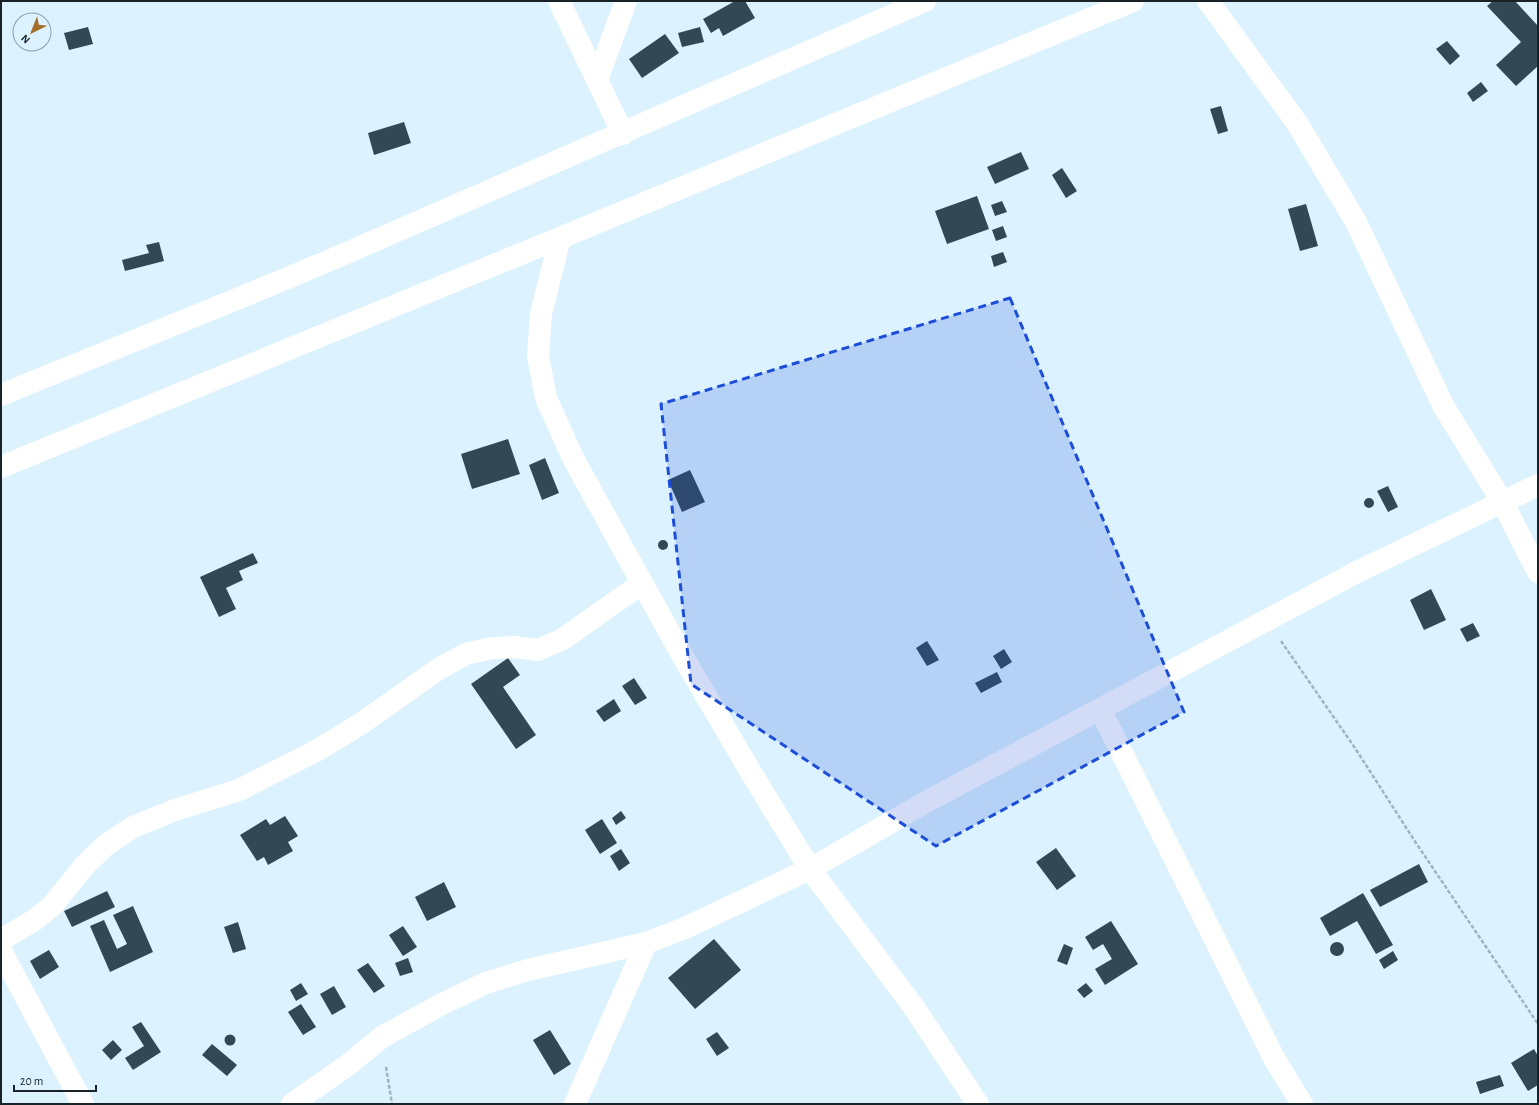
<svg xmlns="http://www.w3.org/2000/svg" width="1539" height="1105" font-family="'Alegreya Sans',sans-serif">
<rect width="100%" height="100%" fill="#dcf2fe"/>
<path fill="#324955" d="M735,1H745L755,18L723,36L719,28L711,33L703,19Z
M1493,1H1515L1538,26V66L1516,86L1496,65L1521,42L1487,6Z
M88,27L93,44L69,50L64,33Z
M700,27L704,42L682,47L678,33Z
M665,34L679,53L642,78L629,59Z
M1447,41L1460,56L1450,65L1436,49Z
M1481,82L1488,91L1473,102L1467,93Z
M1221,106L1228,131L1218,134L1210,109Z
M404,122L411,143L374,155L368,133Z
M1021,152L1029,169L995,184L987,167Z
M1062,168L1077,191L1066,198L1052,175Z
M977,196L989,229L947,244L935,211Z
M1002,201L1007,212L995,216L991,205Z
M1306,204L1318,246L1300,251L1288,209Z
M1003,226L1007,237L996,241L992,230Z
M159,242L164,261L125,271L122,260L149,253L146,245Z
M1003,252L1007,262L994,267L991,256Z
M508,439L520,474L472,489L461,454Z
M545,458L559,493L542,500L529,465Z
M690,470L705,502L682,512L668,480Z
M1388,486L1398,507L1388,512L1377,491Z
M1364 503a5 5 0 1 1 10 0a5 5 0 1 1-10 0Z
M658 545a5 5 0 1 1 10 0a5 5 0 1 1-10 0Z
M253,553L258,563L239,571L243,580L226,588L236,609L219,617L200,577Z
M1431,589L1446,620L1424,630L1410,600Z
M1473,623L1480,636L1467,642L1460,629Z
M927,641L939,660L927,666L916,648Z
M1004,649L1012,662L1001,669L993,656Z
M508,658L520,675L503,687L536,735L516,749L471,684Z
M997,672L1002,682L981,693L975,683Z
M634,678L647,698L635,705L622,686Z
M614,699L621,711L604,722L596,711Z
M621,811L626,818L616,825L612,818Z
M285,816L298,836L288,842L293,851L268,865L264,857L257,861L240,835L266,819L270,825Z
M602,819L617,843L600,854L585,830Z
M1056,848L1076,876L1057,890L1036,862Z
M621,849L630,863L619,871L610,856Z
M1419,864L1428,882L1380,907L1370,890Z
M444,882L456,907L427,921L415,897Z
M107,891L115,907L72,927L64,911Z
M1363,893L1393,945L1376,954L1357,921L1330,936L1320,918Z
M133,906L153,952L110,972L90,926L104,920L117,949L127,944L113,915Z
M1111,921L1138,964L1105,985L1095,969L1112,959L1103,944L1093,950L1085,937Z
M238,922L246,949L233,953L224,927Z
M403,926L417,947L403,956L389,935Z
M714,939L741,970L695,1009L668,978Z
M1330 949a7 7 0 1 1 14 0a7 7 0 1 1-14 0Z
M1064,944L1073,948L1067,965L1057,961Z
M49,950L59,967L40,979L30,961Z
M1393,951L1398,960L1384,969L1379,960Z
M408,958L413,972L400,976L395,963Z
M368,963L385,986L374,993L357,970Z
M301,983L308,994L296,1001L290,990Z
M1086,983L1093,991L1084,998L1077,990Z
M334,986L346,1007L332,1015L320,994Z
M301,1004L316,1027L303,1035L288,1012Z
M141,1022L161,1052L133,1070L125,1058L144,1046L132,1027Z
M550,1030L571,1064L554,1075L533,1040Z
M717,1032L729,1048L717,1056L706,1039Z
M224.5 1040a5.5 5.5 0 1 1 11 0a5.5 5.5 0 1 1-11 0Z
M113,1040L122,1050L111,1060L102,1050Z
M212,1044L237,1065L227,1076L202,1055Z
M1534,1049L1538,1056V1085L1528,1091L1511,1063Z
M1500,1075L1504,1086L1480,1094L1476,1082Z"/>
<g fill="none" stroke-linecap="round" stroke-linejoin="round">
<path stroke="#a1b4bd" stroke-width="2.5" stroke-dasharray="4 2" stroke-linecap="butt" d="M1281,641L1355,748L1416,843L1538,1024
M386,1067L392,1104"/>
<path stroke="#fff" stroke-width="22" d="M559,1L623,134
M1208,1L1297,123L1356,222L1444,407L1503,503L1538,572
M597,80L626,1
M560,238L541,314L538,356L546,398L573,458L682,655L752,774L810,869L913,1006L978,1104
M1,395C110,350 220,307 328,261C527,175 726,89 925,1
M1100,709L1275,1060L1302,1104
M1,940L36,919L52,906L85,865L106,845L133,827L175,810L239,790L316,751L362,723L440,668L466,654L492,648L514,647L538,650L563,639L641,584
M1,951L83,1104
M292,1104L348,1065L382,1037L442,1004L486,983L528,970L646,943L685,928L810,869L926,802L1357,572L1538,485
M575,1104L646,943"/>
<path stroke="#fff" stroke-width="22" d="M1,467L560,238L1133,1"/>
</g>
<path fill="#1d4ed8" fill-opacity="0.2" stroke="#1d4ed8" stroke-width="3" stroke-dasharray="8 5" stroke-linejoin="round" d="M1010,298L1184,712L936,846L691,684L661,404Z"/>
<rect width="1539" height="1105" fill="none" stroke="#182227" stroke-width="4"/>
<g transform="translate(32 32) rotate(223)"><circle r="19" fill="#dcf2fe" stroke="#8e9fa8"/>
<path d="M0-3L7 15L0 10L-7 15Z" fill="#a46d29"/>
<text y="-6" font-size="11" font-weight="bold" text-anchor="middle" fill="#182227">N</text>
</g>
<path d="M14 1085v6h82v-6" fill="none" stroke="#182227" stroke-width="2"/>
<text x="20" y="1085" font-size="12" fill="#182227" stroke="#dcf2fe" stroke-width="3" paint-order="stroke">20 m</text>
</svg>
